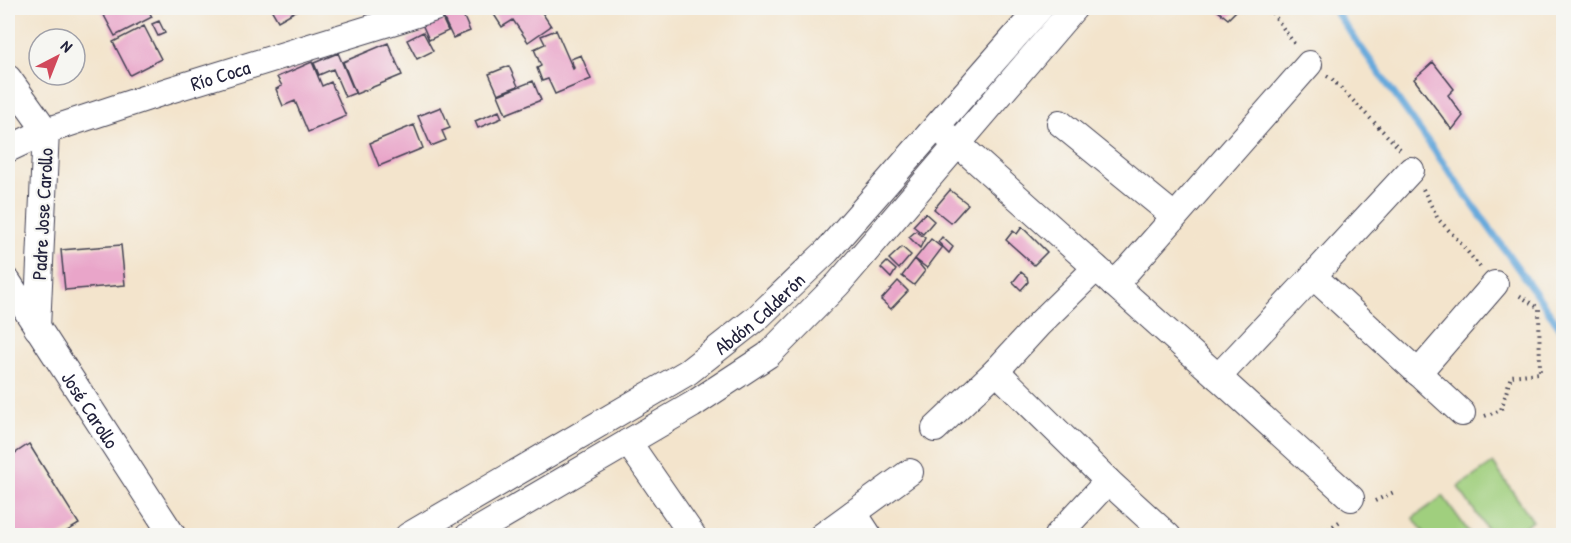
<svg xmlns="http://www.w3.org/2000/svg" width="1571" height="543" font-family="'Patrick Hand',sans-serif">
<rect width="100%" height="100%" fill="#f6f6f2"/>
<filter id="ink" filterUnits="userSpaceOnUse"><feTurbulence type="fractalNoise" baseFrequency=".0167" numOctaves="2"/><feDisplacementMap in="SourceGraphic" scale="12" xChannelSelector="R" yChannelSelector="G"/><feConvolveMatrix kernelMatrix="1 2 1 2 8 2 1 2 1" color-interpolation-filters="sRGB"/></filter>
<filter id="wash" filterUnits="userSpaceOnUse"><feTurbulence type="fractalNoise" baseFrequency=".008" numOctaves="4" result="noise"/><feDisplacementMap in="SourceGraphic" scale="24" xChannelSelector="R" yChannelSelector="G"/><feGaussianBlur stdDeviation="1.35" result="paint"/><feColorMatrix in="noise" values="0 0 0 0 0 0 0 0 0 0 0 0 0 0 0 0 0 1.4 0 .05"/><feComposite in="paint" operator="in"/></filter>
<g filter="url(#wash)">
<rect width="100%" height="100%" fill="#f3e4cc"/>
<path fill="#a0cf7e" stroke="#61785c" stroke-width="1.5" d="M1493,463L1533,521L1512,535H1491L1458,487Z
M1443,496L1471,535H1426L1413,518Z"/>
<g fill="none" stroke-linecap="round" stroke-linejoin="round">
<path stroke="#66a9db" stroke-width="7" d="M1333,8L1564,333"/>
</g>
<g id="blocks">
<path fill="#e9a5c9" d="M100,8H147L152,17L115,36Z
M274,8H301L278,21L271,9Z
M460,8L470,31L453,38L442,15Z
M501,8H539L551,26L528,42L513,20L502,27L493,13Z
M1219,8H1239L1228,19L1218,11Z
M441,16L448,31L429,40L422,24Z
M159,21L165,33L158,36L152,24Z
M144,26L161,59L130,75L113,42Z
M556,30L573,69L574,68L571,59L581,55L591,79L555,94L548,79L542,81L537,68L541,66L534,49L545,44L541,36Z
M423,32L433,51L417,59L407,40Z
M388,43L402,75L356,94L343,62Z
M338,53L355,93L345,97L333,69L319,75L314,63Z
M312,62L322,86L331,82L346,116L308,132L295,101L283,106L276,89L282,86L277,77Z
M1433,62L1454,89L1448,95L1463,116L1452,130L1414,79Z
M509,66L518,86L498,94L489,74Z
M533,81L541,100L506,114L498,95Z
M441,107L450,128L442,131L446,140L431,146L418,116Z
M499,111L502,118L478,128L475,121Z
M414,125L423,148L379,166L370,143Z
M950,190L968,204L951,223L934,209Z
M925,213L934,221L923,234L913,226Z
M1022,227L1047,252L1034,265L1006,240L1013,231L1017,234Z
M916,231L925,238L920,248L909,237Z
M942,237L953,247L949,253L938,242Z
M931,239L942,248L927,268L915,259Z
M121,245L125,285L65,290L61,250Z
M902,247L911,255L899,269L889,259Z
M915,259L925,271L914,285L902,276Z
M887,262L896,270L891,278L881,268Z
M1021,272L1027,277L1028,282L1021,290L1013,282Z
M898,281L908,291L891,309L881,300Z
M29,444L79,524L59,536H8V458Z"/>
</g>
</g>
<g filter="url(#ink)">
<use href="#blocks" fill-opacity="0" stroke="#413f51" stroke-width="1.5"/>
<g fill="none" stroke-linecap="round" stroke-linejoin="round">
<defs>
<g id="minor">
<path d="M8,78L46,131L37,328"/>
<path d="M1060,123L1174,216"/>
<path d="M946,135L958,144L1218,377L1351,498"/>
<path id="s1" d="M8,149L46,131L170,90L401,19L435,8"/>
<path d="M1096,268L1038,325L996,371L1108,481L1168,536"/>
<path d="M1313,276L1411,170"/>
<path id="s2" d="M8,282L173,536"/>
<path d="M1114,284L1128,270L1309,64"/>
<path d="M1418,373L1495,284"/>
<path d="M1218,377L1313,276L1462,413"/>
<path d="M935,429L996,371"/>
<path d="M628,442L693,536"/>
<path d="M854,513L869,536"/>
<path id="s3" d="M408,536L688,372L758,317L827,251L1040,8"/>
<path d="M468,536L692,405L768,355L838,284L1074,8"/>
<path d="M822,536L910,472"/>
<path d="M1057,536L1108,481"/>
</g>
</defs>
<use href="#minor" stroke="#413f51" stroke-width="28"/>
<path stroke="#413f51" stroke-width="4" stroke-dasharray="1.5 4.5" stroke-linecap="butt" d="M1269,8L1296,46
M1327,76L1332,79L1400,149
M1423,189L1438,219L1457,239L1480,267
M1485,416L1501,410L1511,376L1540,373L1539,308L1517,294
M1375,501L1396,491
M1318,536L1342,520"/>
<use href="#minor" stroke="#fff" stroke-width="26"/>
</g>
</g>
<g text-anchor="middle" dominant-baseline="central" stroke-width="4.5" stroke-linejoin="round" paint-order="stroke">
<g font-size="20" fill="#22223b" stroke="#f6f6f2">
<text stroke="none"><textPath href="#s1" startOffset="225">Río Coca</textPath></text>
<text transform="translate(42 214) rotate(-87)">Padre Jose Carollo</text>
<text stroke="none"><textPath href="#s3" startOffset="417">Abdón Calderón</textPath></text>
<text stroke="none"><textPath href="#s2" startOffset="152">José Carollo</textPath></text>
</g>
</g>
<rect width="1571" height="543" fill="none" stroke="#f6f6f2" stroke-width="30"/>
<g transform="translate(57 57) rotate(42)"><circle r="28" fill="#f6f6f2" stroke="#a1a1a9" stroke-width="1.5"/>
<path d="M0-4.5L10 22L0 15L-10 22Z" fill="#d1495b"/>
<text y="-9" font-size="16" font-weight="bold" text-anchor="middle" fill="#22223b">N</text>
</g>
</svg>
